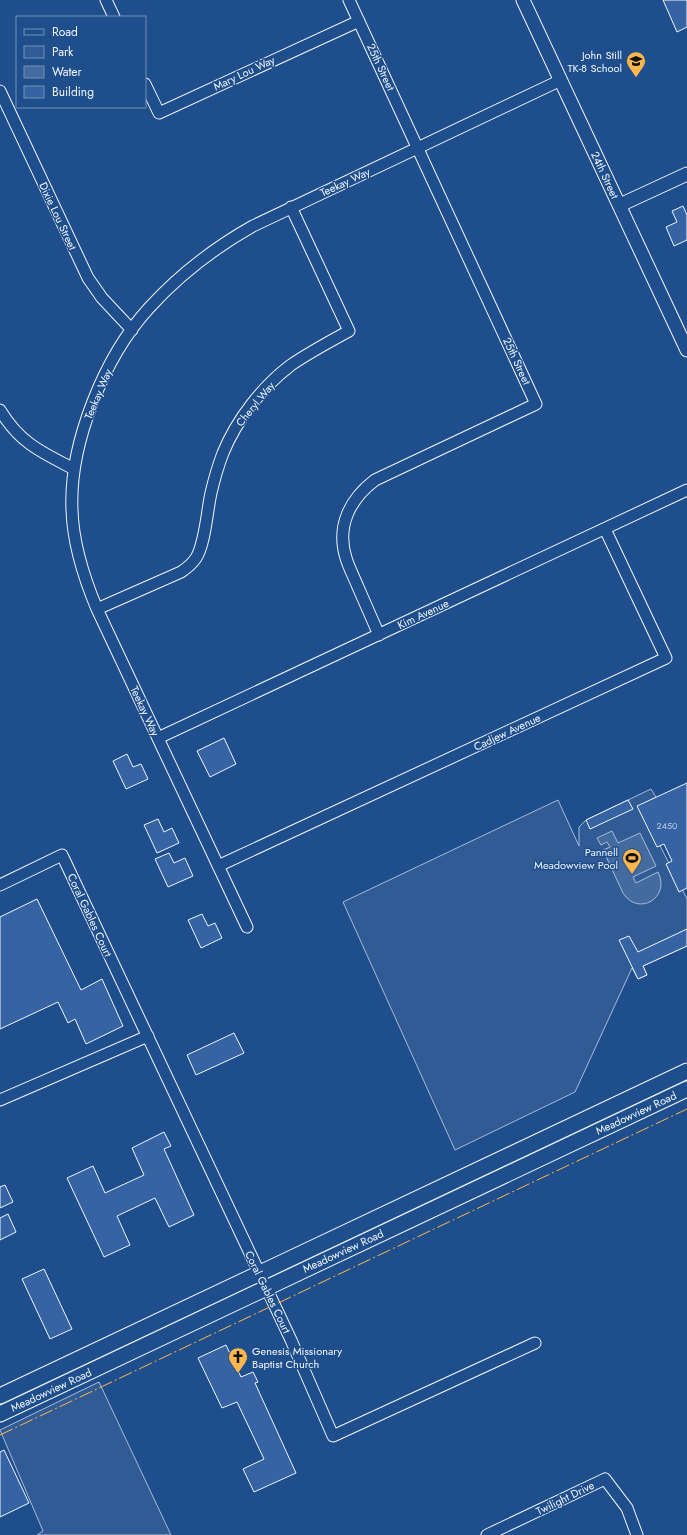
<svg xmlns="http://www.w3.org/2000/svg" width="687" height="1535" font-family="Jost,sans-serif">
<rect width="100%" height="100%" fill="#1f4e8c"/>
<path fill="#305b95" stroke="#a8bbd7" d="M651,789L656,797L640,806L687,899V946L643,966L647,975L638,979L632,968L575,1092L455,1150L343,902L558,800L579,846V827L586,820Z
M99,1382L171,1535H37L43,1531L0,1430Z"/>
<path fill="#446ba0" stroke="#a8bbd7" d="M612,831L618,843L640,833L656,866L633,877L636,883L658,872C671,898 638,917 623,893L603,850L610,847L607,842L601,845L597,838Z"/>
<path fill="#3563a3" stroke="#f2f6ff" d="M663,0H687V27L677,32Z
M683,206L687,215V240L674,246L666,227L677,222L672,211Z
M224,738L236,764L210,777L197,751Z
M127,754L133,767L141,764L148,779L126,789L113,761Z
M687,783V888L679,892L666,864L672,861L664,844L657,847L637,806Z
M628,800L633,809L590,829L586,820Z
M158,819L164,832L172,828L179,843L157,853L144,825Z
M169,853L174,863L185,858L193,876L168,887L155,859Z
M37,899L81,990L102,979L123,1026L86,1044L75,1019L68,1023L58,1002L0,1029V917Z
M202,914L208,926L215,923L222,938L201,948L188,920Z
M687,929V946L643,966L647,975L638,979L619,940L629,936L638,952Z
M234,1033L244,1053L196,1075L187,1055Z
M164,1132L171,1146L164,1149L194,1215L169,1227L155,1198L117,1216L130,1245L104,1257L67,1178L93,1166L105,1193L144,1175L132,1148Z
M5,1185L13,1202L0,1208V1187Z
M8,1214L16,1232L0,1240V1218Z
M44,1269L72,1329L50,1339L22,1279Z
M226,1345L241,1377L253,1372L258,1382L255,1383L296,1473L254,1492L243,1469L264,1459L237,1402L222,1408L198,1358Z
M4,1450L29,1503L0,1517V1452Z"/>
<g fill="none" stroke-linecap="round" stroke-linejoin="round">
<defs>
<path id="minor" d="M106,0L114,17
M349,0L536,404L375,480C350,499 336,526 346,558C349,568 354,577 358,587C365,603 372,619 379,635
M145,84L159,113L359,21
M0,91L88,278L102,298L132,330
M0,410C20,443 41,452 74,469
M97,609L181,572C187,568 192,564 196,558C205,544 207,511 211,493C214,480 218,466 223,453C237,419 262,387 291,365C310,352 329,342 349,331L291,207
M158,738L687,490
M218,866L666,658L605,529
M0,885L62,855L291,1340L333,1436L535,1343
M247,927L97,609C84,578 73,545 72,510C69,444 104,357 149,308C179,275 214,248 253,226L561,80
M0,1100L148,1036
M487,1535L605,1479L627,1508L637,1535"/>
<path id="tertiary" d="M523,0L687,350
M620,205L687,174"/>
<path id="secondary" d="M0,1396L687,1071
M0,1414L687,1089"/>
</defs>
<use href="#minor" stroke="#f2f6ff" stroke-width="13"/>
<use href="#tertiary" stroke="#f2f6ff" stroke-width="15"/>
<use href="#secondary" stroke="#f2f6ff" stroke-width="17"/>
<use href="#minor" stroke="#1f4e8c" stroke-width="11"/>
<use href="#tertiary" stroke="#1f4e8c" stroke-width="13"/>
<use href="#secondary" stroke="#1f4e8c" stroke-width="15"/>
<path stroke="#ffb74d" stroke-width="1" stroke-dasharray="14 3 2 3" stroke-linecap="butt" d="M0,1435L687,1109"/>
</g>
<defs>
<symbol id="school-pin" viewBox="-11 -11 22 30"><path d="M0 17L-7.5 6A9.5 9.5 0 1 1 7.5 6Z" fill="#ffb74d" stroke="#1f4e8c"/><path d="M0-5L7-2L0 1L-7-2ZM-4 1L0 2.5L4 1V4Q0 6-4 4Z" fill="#111"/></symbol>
<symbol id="stadium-pin" viewBox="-11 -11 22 30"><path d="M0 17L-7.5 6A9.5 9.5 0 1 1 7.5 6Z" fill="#ffb74d" stroke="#1f4e8c"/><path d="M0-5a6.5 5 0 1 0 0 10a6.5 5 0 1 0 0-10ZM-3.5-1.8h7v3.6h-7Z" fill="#111"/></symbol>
<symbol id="church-pin" viewBox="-11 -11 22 30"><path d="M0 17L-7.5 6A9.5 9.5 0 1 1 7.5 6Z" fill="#ffb74d" stroke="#1f4e8c"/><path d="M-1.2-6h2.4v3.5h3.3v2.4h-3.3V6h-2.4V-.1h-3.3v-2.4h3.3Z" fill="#111"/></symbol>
</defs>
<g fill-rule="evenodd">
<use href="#school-pin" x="625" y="50" width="22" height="30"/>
<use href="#stadium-pin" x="621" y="847" width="22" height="30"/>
<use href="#church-pin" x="227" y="1346" width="22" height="30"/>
</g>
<g text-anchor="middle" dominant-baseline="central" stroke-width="3" stroke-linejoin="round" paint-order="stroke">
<g font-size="9" fill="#c3d1e8">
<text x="667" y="825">2450</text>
</g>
<g font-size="11" fill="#f2f6ff" stroke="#1f4e8c" text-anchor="end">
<text x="622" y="55">John Still<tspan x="622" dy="13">TK-8 School</tspan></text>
<text x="618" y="852">Pannell<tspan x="618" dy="13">Meadowview Pool</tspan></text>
<text x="252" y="1351" text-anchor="start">Genesis Missionary<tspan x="252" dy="13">Baptist Church</tspan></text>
</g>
<g font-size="11" fill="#f2f6ff" stroke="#1f4e8c">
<text transform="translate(381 67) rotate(65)">25th Street</text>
<text transform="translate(244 73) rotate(-25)">Mary Lou Way</text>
<text transform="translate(605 175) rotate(65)">24th Street</text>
<text transform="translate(345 182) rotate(-25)">Teekay Way</text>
<text transform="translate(58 216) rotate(65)">Dixie Lou Street</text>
<text transform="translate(517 361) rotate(65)">25th Street</text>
<text transform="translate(98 394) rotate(-67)">Teekay Way</text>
<text transform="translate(255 404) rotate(-51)">Cheryl Way</text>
<text transform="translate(423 614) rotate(-25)">Kim Avenue</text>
<text transform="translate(145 711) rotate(65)">Teekay Way</text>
<text transform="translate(507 732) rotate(-25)">Cadjew Avenue</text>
<text transform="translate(90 915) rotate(65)">Coral Gables Court</text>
<text transform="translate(636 1113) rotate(-25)">Meadowview Road</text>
<text transform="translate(343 1251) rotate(-25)">Meadowview Road</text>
<text transform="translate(268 1292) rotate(64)">Coral Gables Court</text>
<text transform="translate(51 1390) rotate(-25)">Meadowview Road</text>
<text transform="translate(565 1498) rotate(-26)">Twilight Drive</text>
</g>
</g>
<rect x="16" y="16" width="130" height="92" fill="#1f4e8c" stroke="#7391ba"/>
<rect x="24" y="29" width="20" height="6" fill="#1f4e8c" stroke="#7391ba"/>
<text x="52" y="36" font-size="12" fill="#f2f6ff">Road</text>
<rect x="24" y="46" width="20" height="12" fill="#305b95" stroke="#7391ba"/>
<text x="52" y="56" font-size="12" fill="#f2f6ff">Park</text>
<rect x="24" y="66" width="20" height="12" fill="#446ba0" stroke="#7391ba"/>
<text x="52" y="76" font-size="12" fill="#f2f6ff">Water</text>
<rect x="24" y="86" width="20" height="12" fill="#3563a3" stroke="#7391ba"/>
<text x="52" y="96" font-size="12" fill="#f2f6ff">Building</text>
</svg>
